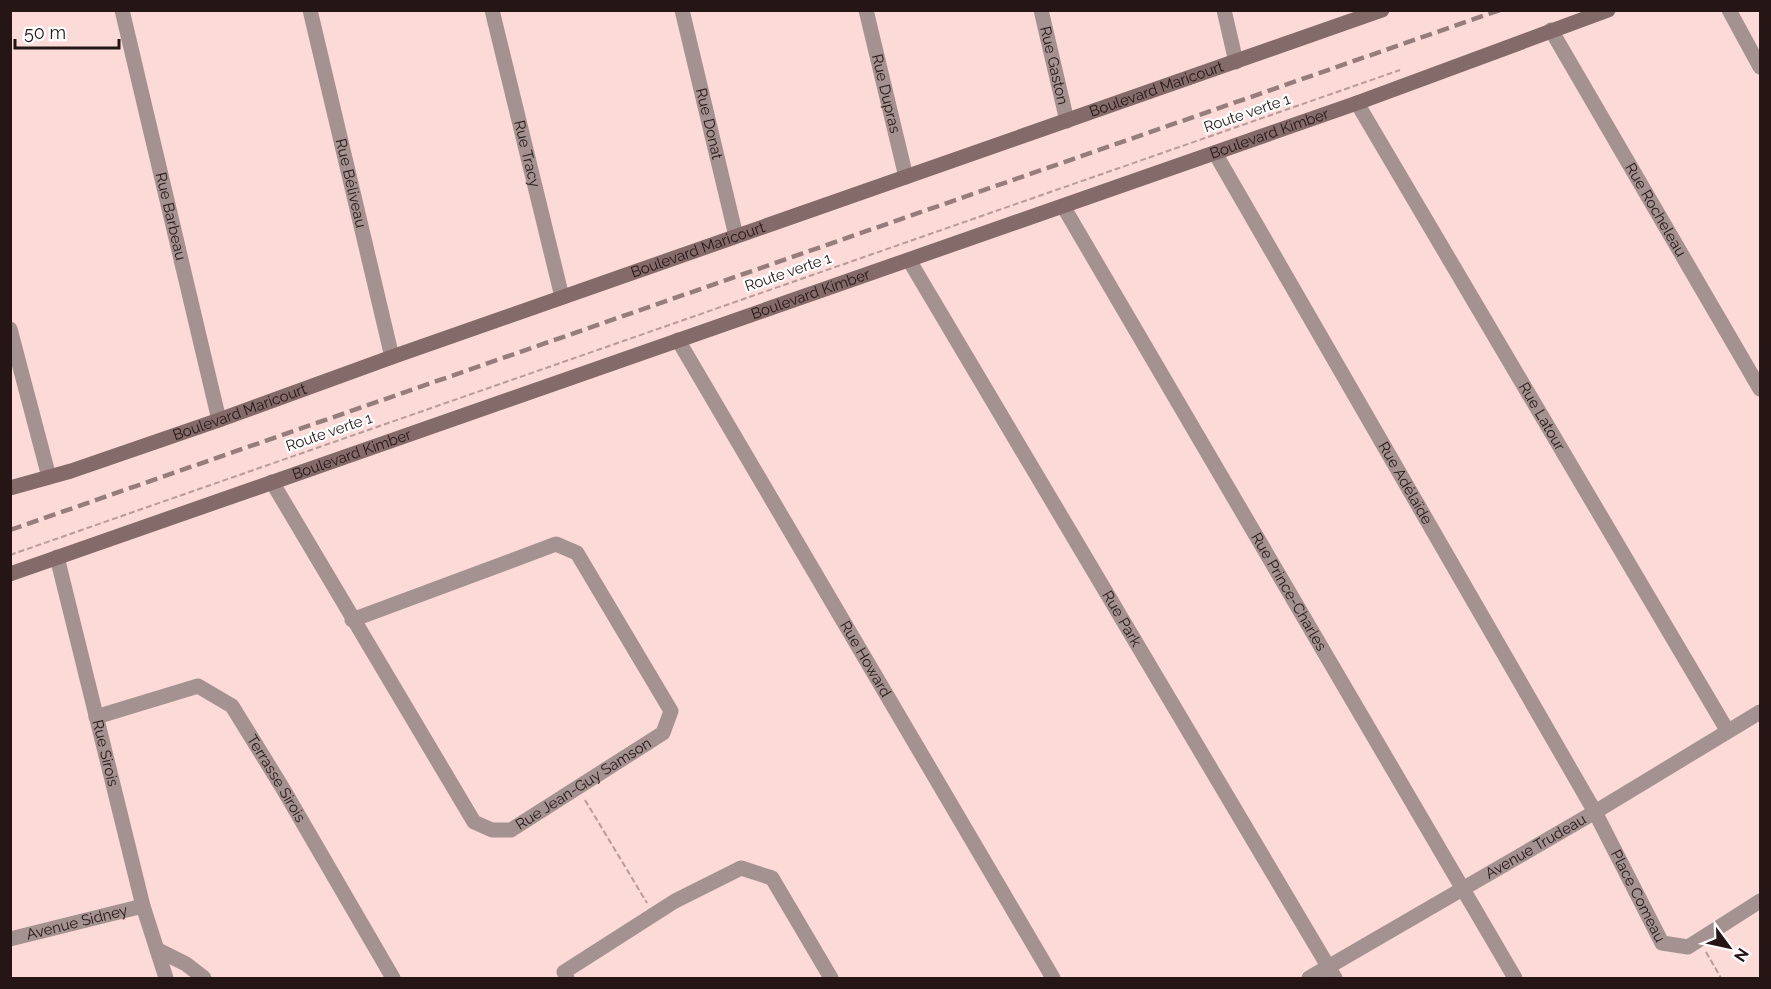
<svg xmlns="http://www.w3.org/2000/svg" width="1771" height="989" font-family="Raleway,sans-serif">
<rect width="100%" height="100%" fill="#fbdad7"/>
<g fill="none" stroke-linecap="round" stroke-linejoin="round">
<path stroke="#b79c99" stroke-width="2" stroke-dasharray="6 3" stroke-linecap="butt" d="M10,555L1400,70
M585,800L647,903
M1706,952L1721,978"/>
<g stroke="#a39290" stroke-width="15">
<path id="s1" d="M122,10L219,420"/>
<path id="s2" d="M310,10L392,357"/>
<path id="s3" d="M492,10L562,297"/>
<path id="s4" d="M682,10L736,236"/>
<path id="s5" d="M866,10L906,177"/>
<path id="s6" d="M1041,10L1067,121"/>
<path d="M1224,10L1236,62"/>
<path d="M1729,10L1760,67"/>
<path id="s7" d="M1551,30L1760,389"/>
<path id="s8" d="M1357,103L1727,730"/>
<path id="s9" d="M1215,153L1595,812L1662,943L1688,947L1760,901"/>
<path id="s10" d="M1063,206L1515,978"/>
<path id="s11" d="M909,260L1335,978"/>
<path d="M10,329L49,477"/>
<path id="s12" d="M678,340L1053,978"/>
<path id="s13" d="M272,482L474,822L492,830H511L663,733L671,711L577,553L556,544L352,620"/>
<path id="s14" d="M57,557L143,906L166,978"/>
<path id="s15" d="M96,717L198,686L232,706L282,787L393,978"/>
<path id="s16" d="M10,939L143,906"/>
<path d="M158,950L186,964L204,978"/>
<path d="M567,978L564,972L675,901L741,868L772,878L831,978"/>
<path id="s17" d="M1309,978L1595,812L1760,712"/>
</g>
<g stroke="#846b69" stroke-width="15">
<path id="s18" d="M10,488L71,471L219,420L392,357L1382,10"/>
<path id="s19" d="M10,574L1357,103L1608,10"/>
</g>
<path stroke="#967d7b" stroke-width="4.5" stroke-dasharray="12 6" stroke-linecap="butt" d="M10,530L1500,10"/>
</g>
<g text-anchor="middle" dominant-baseline="central" stroke-width="4.5" stroke-linejoin="round" paint-order="stroke">
<g font-size="15" fill="#251615" stroke="#fff">
<text stroke="none"><textPath href="#s6" startOffset="57">Rue Gaston</textPath></text>
<text stroke="none"><textPath href="#s18" startOffset="1214">Boulevard Maricourt</textPath></text>
<text stroke="none"><textPath href="#s5" startOffset="86">Rue Dupras</textPath></text>
<text transform="translate(1247 113) rotate(-19)">Route verte 1</text>
<text stroke="none"><textPath href="#s4" startOffset="117">Rue Donat</textPath></text>
<text stroke="none"><textPath href="#s19" startOffset="1334">Boulevard Kimber</textPath></text>
<text stroke="none"><textPath href="#s3" startOffset="148">Rue Tracy</textPath></text>
<text stroke="none"><textPath href="#s2" startOffset="178">Rue Béliveau</textPath></text>
<text stroke="none"><textPath href="#s7" startOffset="208">Rue Rocheleau</textPath></text>
<text stroke="none"><textPath href="#s1" startOffset="212">Rue Barbeau</textPath></text>
<text stroke="none"><textPath href="#s18" startOffset="728">Boulevard Maricourt</textPath></text>
<text transform="translate(788 272) rotate(-19)">Route verte 1</text>
<text stroke="none"><textPath href="#s19" startOffset="848">Boulevard Kimber</textPath></text>
<text stroke="none"><textPath href="#s18" startOffset="242">Boulevard Maricourt</textPath></text>
<text stroke="none"><textPath href="#s8" startOffset="364">Rue Latour</textPath></text>
<text transform="translate(329 432) rotate(-19)">Route verte 1</text>
<text stroke="none"><textPath href="#s19" startOffset="362">Boulevard Kimber</textPath></text>
<text stroke="none"><textPath href="#s9" startOffset="381">Rue Adélaïde</textPath></text>
<text stroke="none"><textPath href="#s10" startOffset="447">Rue Prince-Charles</textPath></text>
<text stroke="none"><textPath href="#s11" startOffset="417">Rue Park</textPath></text>
<text stroke="none"><textPath href="#s12" startOffset="370">Rue Howard</textPath></text>
<text stroke="none"><textPath href="#s14" startOffset="202">Rue Sirois</textPath></text>
<text stroke="none"><textPath href="#s15" startOffset="231">Terrasse Sirois</textPath></text>
<text stroke="none"><textPath href="#s13" startOffset="520">Rue Jean-Guy Samson</textPath></text>
<text stroke="none"><textPath href="#s17" startOffset="262">Avenue Trudeau</textPath></text>
<text stroke="none"><textPath href="#s9" startOffset="855">Place Comeau</textPath></text>
<text stroke="none"><textPath href="#s16" startOffset="69">Avenue Sidney</textPath></text>
</g>
</g>
<rect width="1771" height="989" fill="none" stroke="#251615" stroke-width="24"/>
<g transform="translate(1729 947) rotate(123)" stroke="#ffffff" stroke-width="4.5" paint-order="stroke">
<path d="M0-4.5L10 22L0 15L-10 22Z" fill="#251615"/>
<text y="-9" font-size="16" font-weight="bold" text-anchor="middle" fill="#251615">N</text>
</g>
<path d="M15 39v9h104v-9" fill="none" stroke="#251615" stroke-width="3"/>
<text x="24" y="39" font-size="18" fill="#251615" stroke="#ffffff" stroke-width="4.5" paint-order="stroke">50 m</text>
</svg>
